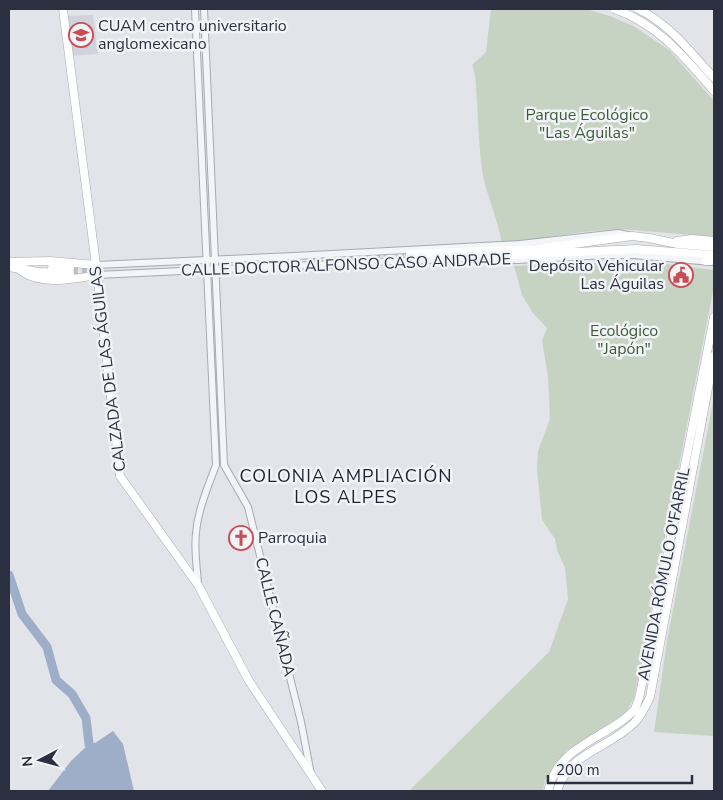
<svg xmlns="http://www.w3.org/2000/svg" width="723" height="800" font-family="'Nunito Sans',sans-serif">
<rect width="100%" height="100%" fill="#e2e4e9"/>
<path fill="#d0d3db" d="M93,15L98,54L70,56L64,16Z"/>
<path fill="#c6d3c3" d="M491,9H586L610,16L635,27L669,50L714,101V237L621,229L582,232L502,244C498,218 486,195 482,170C478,138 478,105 475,74L472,65L486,52Z
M622,262L667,264L714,270V286L634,698L627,711L619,719L566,751L545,780L543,791H409L549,652L568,599L565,568L557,550L555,539L542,520L537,468L538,451L550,419L548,376L542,341L547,328L533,313L522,295L514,266Z
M714,397V736L654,732L667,641Z"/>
<path fill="#9faec8" d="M113,731L123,744L134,791H48L71,761L89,744L95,743Z"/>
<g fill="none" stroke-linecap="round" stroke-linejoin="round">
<path stroke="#9faec8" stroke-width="9" d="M9,575L22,614L47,647L56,680L72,694L86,718L89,744L95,752"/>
<path stroke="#bdc0c7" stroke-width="8" stroke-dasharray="8 4" stroke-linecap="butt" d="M312,258L410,254
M70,268L93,267
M70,273L93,272"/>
<defs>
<path id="tertiary" d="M195,9L216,465C208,487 198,509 196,533C194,550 197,567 198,584
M204,9L224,465L248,507L301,722L311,774
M96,265L294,256L520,244L618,233L628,235
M97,275L376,262L473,258L517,260L606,255H634L711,262"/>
<path id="secondary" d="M63,9L96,265L120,476L198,585L249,681L322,791
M614,9C657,23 685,58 714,91
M638,9C670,24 691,53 714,78
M677,241L692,239L714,241
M410,254L537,249L632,236L649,238L678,244L714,247
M486,255H516L636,249L711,255
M706,261L714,260
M11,262L50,261L96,265
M9,267L38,272L70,273
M52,268H70
M20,270C40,286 74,279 97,275
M548,791C556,756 582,746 611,728C619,723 629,717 635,709C637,704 639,699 640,694L714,317
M557,791C569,752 608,749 634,723C642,715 645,707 650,697L714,356"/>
</defs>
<use href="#tertiary" stroke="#a7aab3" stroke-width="8"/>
<use href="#secondary" stroke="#a7aab3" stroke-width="9"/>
<use href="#tertiary" stroke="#f4f5f8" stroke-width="6"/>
<use href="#secondary" stroke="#fff" stroke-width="8"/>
</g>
<defs>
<symbol id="school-ring" viewBox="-11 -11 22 22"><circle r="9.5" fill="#f1f3f7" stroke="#c84e53" stroke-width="1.5"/><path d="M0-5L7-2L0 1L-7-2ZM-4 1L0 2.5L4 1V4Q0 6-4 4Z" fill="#c84e53"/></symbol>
<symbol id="civic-ring" viewBox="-11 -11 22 22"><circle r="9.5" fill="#f1f3f7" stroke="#c84e53" stroke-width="1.5"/><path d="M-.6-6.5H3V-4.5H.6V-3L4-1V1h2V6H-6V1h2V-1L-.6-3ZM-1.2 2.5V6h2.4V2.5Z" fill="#c84e53"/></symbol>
<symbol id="church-ring" viewBox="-11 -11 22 22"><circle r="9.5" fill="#f1f3f7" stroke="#c84e53" stroke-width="1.5"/><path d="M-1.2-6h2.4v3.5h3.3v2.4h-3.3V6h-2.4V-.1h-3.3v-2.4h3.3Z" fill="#c84e53"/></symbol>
</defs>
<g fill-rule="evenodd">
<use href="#school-ring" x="67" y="21" width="28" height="28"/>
<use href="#civic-ring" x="667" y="261" width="28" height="28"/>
<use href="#church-ring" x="227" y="524" width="28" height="28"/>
</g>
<g text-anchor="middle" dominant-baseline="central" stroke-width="5" stroke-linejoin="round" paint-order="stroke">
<g font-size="16" fill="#2b3041" stroke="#f1f3f7" text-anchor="start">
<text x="98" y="26">CUAM centro universitario<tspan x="98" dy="18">anglomexicano</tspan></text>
<text x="664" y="266" text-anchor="end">Depósito Vehicular<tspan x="664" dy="18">Las Águilas</tspan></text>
<text x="258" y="538">Parroquia</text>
</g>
<g font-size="16" fill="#3c5c39" stroke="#f1f3f7">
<text x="587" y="115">Parque Ecológico<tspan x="587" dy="18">"Las Águilas"</tspan></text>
<text x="624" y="331">Ecológico<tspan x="624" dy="18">"Japón"</tspan></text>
</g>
<g font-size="16" fill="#2b3041" stroke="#f1f3f7">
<text transform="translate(346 265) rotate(-2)">CALLE DOCTOR ALFONSO CASO ANDRADE</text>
<text transform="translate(108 369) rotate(-97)">CALZADA DE LAS ÁGUILAS</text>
<text transform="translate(664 574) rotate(-79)">AVENIDA RÓMULO O'FARRIL</text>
<text transform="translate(275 617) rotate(76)">CALLE CAÑADA</text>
</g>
<g font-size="18" letter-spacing="1" fill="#1d2231" stroke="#f1f3f7">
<text x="346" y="476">COLONIA AMPLIACIÓN<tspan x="346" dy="21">LOS ALPES</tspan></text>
</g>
</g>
<rect width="723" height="800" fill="none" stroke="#2b3041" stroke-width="20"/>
<g transform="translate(40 760) rotate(264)" stroke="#f1f3f7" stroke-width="4" paint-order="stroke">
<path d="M0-4L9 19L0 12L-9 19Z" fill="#2b3041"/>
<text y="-8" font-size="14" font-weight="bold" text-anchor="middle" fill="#2b3041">N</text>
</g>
<path d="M548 775v8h144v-8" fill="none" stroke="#2b3041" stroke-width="2.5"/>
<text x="556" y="775" font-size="15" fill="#2b3041" stroke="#f1f3f7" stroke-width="4" paint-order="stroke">200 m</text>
</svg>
